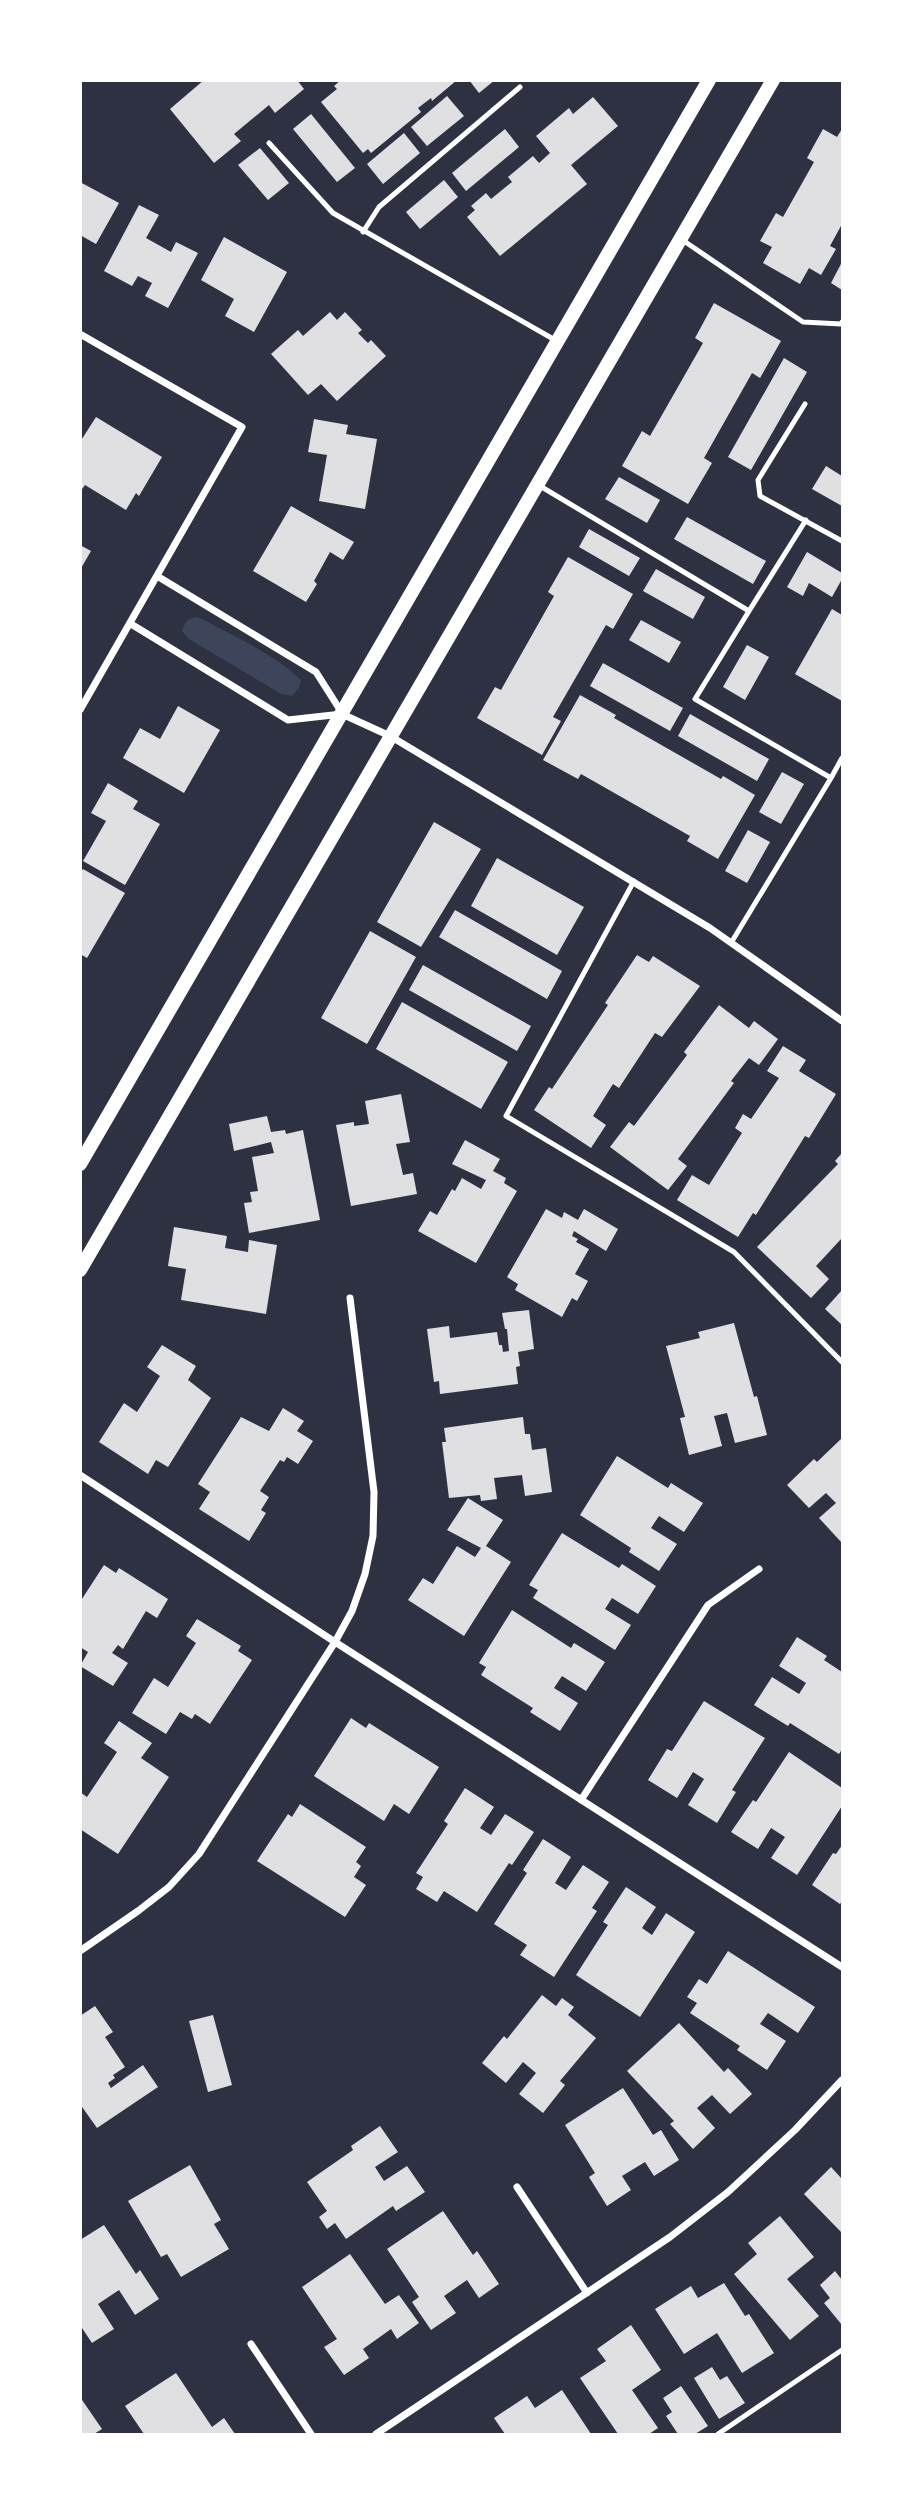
<svg xmlns="http://www.w3.org/2000/svg" width="923" height="2515" font-family="Figtree,sans-serif">
<rect width="100%" height="100%" fill="#2d3142"/>
<path fill="#3c4559" d="M198,617C233,636 272,652 301,680L299,688L292,696L281,694L189,639L182,631C185,622 188,618 198,617Z"/>
<path fill="#e0e0e3" d="M204,80H297L304,89L275,113L269,105L234,134L241,141L214,163L170,109Z
M341,80H457L432,101L431,98L418,108L421,112L371,153L368,149L363,153L321,102L337,89L334,86Z
M469,80H495L479,93Z
M447,96L464,116L427,146L411,127Z
M593,97L618,126L571,165L587,184L500,256L467,217L475,210L471,206L486,193L491,199L512,182L508,177L533,156L539,163L550,153L536,136L569,108L573,114Z
M311,114L355,168L337,182L293,129Z
M505,129L519,147L466,191L452,173Z
M823,129L837,137L842,129V224L830,246L836,249L821,275L809,268L800,284L763,263L772,247L760,241L776,213L783,217L814,162L807,158Z
M404,133L420,153L383,184L367,164Z
M260,148L289,183L268,200L238,165Z
M444,180L458,197L420,229L406,212Z
M80,182L119,203L96,244L80,235Z
M139,205L159,215L146,238L171,252L176,242L198,253L168,308L145,296L152,283L138,276L132,286L104,271Z
M224,237L287,272L254,332L225,316L234,299L201,280Z
M842,262V290L831,283Z
M714,303L781,341L760,378L752,373L704,458L712,463L688,504L622,466L642,431L650,436L703,343L695,338Z
M330,312L337,320L345,312L362,330L358,333L368,343L371,340L386,356L337,401L321,384L308,395L271,354L298,330L303,336Z
M784,358L807,372L751,470L728,457Z
M96,417L162,457L139,496L136,493L126,510L85,485L80,492V442Z
M314,419L348,425L346,434L377,439L365,509L319,501L327,455L308,452Z
M826,466L842,476V506L812,489Z
M619,477L660,500L647,523L605,499Z
M291,506L354,542L343,560L330,552L314,581L317,584L306,602L253,571Z
M687,517L766,561L753,584L674,539Z
M589,529L640,558L629,576L579,547Z
M80,545L91,551L80,570Z
M807,552L842,573V579L832,597L809,583L803,596L787,587Z
M568,557L633,594L613,629L606,625L553,717L561,721L542,755L477,718L495,687L501,690L554,596L548,592Z
M656,569L705,597L693,619L643,591Z
M832,609L842,615V701L795,674Z
M641,620L681,642L669,663L629,640Z
M747,645L769,657L745,700L723,687Z
M603,663L683,708L670,731L590,686Z
M580,695L616,715L614,718L721,779L723,776L755,795L718,859L687,841L690,836L581,774L578,779L543,760Z
M178,706L220,730L184,793L123,758L140,728L160,739Z
M690,714L769,759L757,781L678,736Z
M782,772L804,784L781,824L759,812Z
M108,783L138,801L133,809L160,824L125,885L83,861L106,821L91,813Z
M434,822L481,849L421,947L377,922Z
M748,830L770,842L747,883L725,871Z
M497,858L584,907L557,955L471,906Z
M83,869L125,893L87,958L80,954V874Z
M455,910L562,971L547,999L439,937Z
M370,931L416,957L367,1044L321,1018Z
M637,955L649,962L653,956L700,986L662,1037L655,1033L619,1088L613,1084L593,1116L606,1125L591,1148L534,1110L549,1087L552,1089L608,1005L605,1003Z
M423,965L531,1026L517,1051L409,990Z
M402,1002L508,1062L481,1109L376,1049Z
M719,1005L749,1028L754,1021L778,1039L759,1065L749,1058L731,1081L734,1083L678,1159L687,1166L668,1190L610,1147L629,1122L634,1126L687,1055L684,1052Z
M783,1046L806,1060L799,1071L836,1094L809,1138L805,1136L756,1215L753,1213L738,1237L677,1200L692,1175L709,1185L742,1133L735,1128L743,1114L751,1119L779,1078L767,1071Z
M401,1094L410,1142L396,1144L403,1175L413,1173L417,1194L351,1206L336,1125L354,1122V1126L369,1124L365,1101Z
M267,1116L271,1132L285,1130L286,1134L303,1130L320,1220L249,1233L244,1203L252,1202L250,1192L258,1191L252,1157L274,1153L271,1142L234,1151L229,1124Z
M465,1140L500,1159L493,1171L506,1178L504,1183L517,1191L476,1263L418,1231L430,1211L437,1215L452,1189L455,1191L462,1178L481,1189L486,1180L452,1164Z
M842,1153V1238L816,1266L829,1279L811,1298L757,1247L838,1164L835,1161Z
M546,1209L562,1218L564,1212L578,1220L584,1209L618,1229L606,1251L574,1231L572,1236L578,1239L576,1242L589,1249L575,1274L588,1281L577,1301L572,1298L562,1317L515,1290L518,1284L507,1277Z
M174,1227L227,1236L225,1248L248,1252L249,1240L277,1245L266,1314L181,1300L186,1269L168,1266Z
M842,1290V1325L825,1309Z
M529,1310L534,1349L518,1352L520,1366L516,1367L518,1384L440,1394L439,1381L434,1382L427,1329L449,1326L450,1338L497,1332L499,1345H502L503,1352L509,1351L507,1329H505L502,1313Z
M734,1323L754,1397L757,1396L767,1435L735,1443L727,1413L714,1416L722,1446L689,1455L680,1418L685,1417L666,1346L700,1338L698,1332Z
M162,1345L196,1366L188,1380L211,1398L168,1467L156,1460L148,1474L99,1442L124,1403L137,1412L160,1376L147,1367Z
M283,1408L304,1421L297,1431L313,1441L298,1464L287,1457L284,1462L280,1460L260,1491L269,1497L261,1510L266,1513L249,1541L199,1509L210,1492L198,1484L241,1417L269,1431Z
M523,1417L525,1434H530L532,1450L546,1448L552,1492L525,1496L522,1475L494,1478L497,1499L481,1501L480,1495L449,1498L442,1442H446L444,1428Z
M842,1438V1543L819,1518L836,1503L826,1493L809,1508L787,1485L814,1459L817,1462Z
M617,1456L668,1488L671,1483L703,1503L684,1532L659,1516L651,1528L677,1544L659,1571L629,1552L631,1548L580,1515Z
M468,1498L503,1520L486,1546L511,1562L464,1636L408,1600L423,1578L433,1584L457,1546L475,1557L481,1548L447,1530Z
M562,1533L619,1568L622,1564L656,1586L638,1614L612,1598L605,1609L631,1625L615,1650L533,1598L538,1590L529,1585Z
M104,1565L116,1573L119,1568L168,1599L157,1618L146,1611L123,1649L118,1645L112,1653L128,1663L113,1686L80,1666L88,1652L80,1647V1602Z
M512,1610L571,1648L574,1643L605,1662L586,1691L562,1676L554,1688L578,1703L560,1731L530,1712L533,1708L481,1675L486,1667L479,1663Z
M197,1619L241,1646L238,1651L252,1660L210,1724L195,1714L192,1719L180,1712L166,1734L132,1713L154,1678L168,1687L196,1643L186,1636Z
M797,1637L827,1656L824,1660L842,1672V1749L839,1754L790,1723L788,1726L754,1705L772,1677L799,1694L806,1683L779,1666Z
M704,1701L765,1738L732,1790L736,1792L717,1823L688,1805L704,1779L693,1772L677,1798L648,1780L667,1749L672,1751Z
M351,1718L366,1728L369,1723L439,1767L409,1814L394,1804L384,1821L314,1776Z
M119,1721L152,1743L141,1758L169,1777L118,1854L80,1829V1792L87,1797L117,1752L104,1743Z
M789,1752L842,1788V1806L797,1875L771,1858L785,1837L771,1828L758,1849L731,1832L753,1800L756,1802Z
M465,1788L494,1807L480,1828L491,1835L505,1814L534,1832L512,1865L509,1863L477,1912L444,1891L437,1902L416,1889L423,1877L416,1873L448,1824L444,1821Z
M300,1804L366,1847L356,1862L361,1866L354,1877L366,1885L345,1917L257,1861L288,1814L292,1817Z
M543,1839L571,1857L555,1883L566,1890L583,1865L609,1882L592,1908L597,1911L554,1977L520,1955L527,1945L494,1924L527,1873L523,1870Z
M842,1845V1901L840,1904L812,1885L833,1853L836,1854Z
M626,1887L656,1907L642,1928L652,1935L666,1913L695,1932L640,2017L576,1975L608,1925L603,1922Z
M728,1951L815,2007L798,2033L768,2013L760,2024L786,2041L767,2070L737,2050L740,2046L690,2013L697,2003L687,1997L699,1979L707,1984Z
M542,1995L556,2006L562,1998L574,2007L568,2015L596,2038L560,2081L565,2085L543,2113L519,2094L536,2073L523,2062L506,2083L482,2063L504,2036L507,2039Z
M95,2006L113,2032L105,2037L125,2067L113,2075L115,2078L108,2083L111,2088L143,2065L158,2087L97,2128L80,2104V2016Z
M213,2015L232,2085L208,2092L189,2021Z
M679,2023L724,2072L728,2068L752,2094L730,2114L712,2095L697,2108L715,2128L693,2149L670,2124L674,2121L627,2071Z
M623,2088L653,2135L661,2130L679,2160L654,2176L645,2162L622,2176L631,2190L607,2206L589,2177L595,2173L565,2125Z
M380,2126L398,2152L375,2167L384,2181L407,2166L425,2192L396,2211L393,2206L346,2239L335,2223L327,2229L319,2217L327,2211L307,2182L353,2150L351,2146Z
M190,2165L221,2220L214,2224L229,2249L181,2277L167,2254L161,2257L128,2201Z
M831,2167L842,2179V2233L804,2194Z
M443,2211L473,2255L477,2251L499,2284L479,2298L467,2280L444,2296L456,2313L431,2330L412,2302L419,2297L387,2249Z
M780,2216L814,2257L787,2279L819,2316L790,2340L734,2274L757,2254L748,2243Z
M104,2225L136,2274L140,2270L159,2299L135,2315L119,2290L98,2304L114,2329L92,2343L80,2325V2240Z
M350,2254L385,2304L399,2295L419,2323L397,2339L391,2329L363,2349L369,2358L344,2375L324,2347L337,2339L302,2287Z
M835,2271L842,2280V2325L824,2303L830,2298L820,2285Z
M724,2283L745,2316L749,2314L774,2353L742,2373L717,2333L684,2354L655,2309L691,2286L698,2298Z
M631,2325L661,2370L632,2390L658,2428L649,2434H618L580,2378L606,2361L597,2349Z
M712,2367L720,2380L727,2376L745,2403L719,2419L694,2378Z
M176,2373L212,2427L224,2418L235,2434H144L125,2406Z
M681,2386L708,2426L695,2434H678L666,2416L672,2412L663,2398Z
M562,2390L591,2434H505L494,2418L527,2396L535,2408Z
M80,2397L102,2429L94,2434H80Z"/>
<g fill="none" stroke-linecap="round" stroke-linejoin="round">
<path stroke="#fff" stroke-width="5" d="M269,143L333,213L555,340
M363,232L379,207L520,87
M681,239L803,322L841,324L842,322
M805,404L758,480L760,496L842,541
M540,486L749,611L695,699L831,778L842,758
M749,611L806,520
M634,881L506,1116L734,1252L842,1362
M731,943L831,778
M718,2434L842,2350"/>
<path stroke="#fff" stroke-width="7" d="M80,334L242,427L80,710
M157,576L316,672L342,713
M131,624L288,720L342,714L390,736L710,928L842,1021
M80,1475L335,1642L842,1967
M581,1800L708,1605L759,1569
M80,1951L138,1911L169,1887L199,1854L335,1642L352,1611L365,1574L373,1536L374,1492L350,1298
M517,2187L587,2293
M251,2344L311,2434
M376,2434L670,2237L728,2192L795,2130L842,2080"/>
<path stroke="#fff" stroke-width="14" d="M80,1164L709,80
M80,1270L773,80"/>
</g>
<rect width="923" height="2515" fill="none" stroke="#ffffff" stroke-width="164"/>
</svg>
